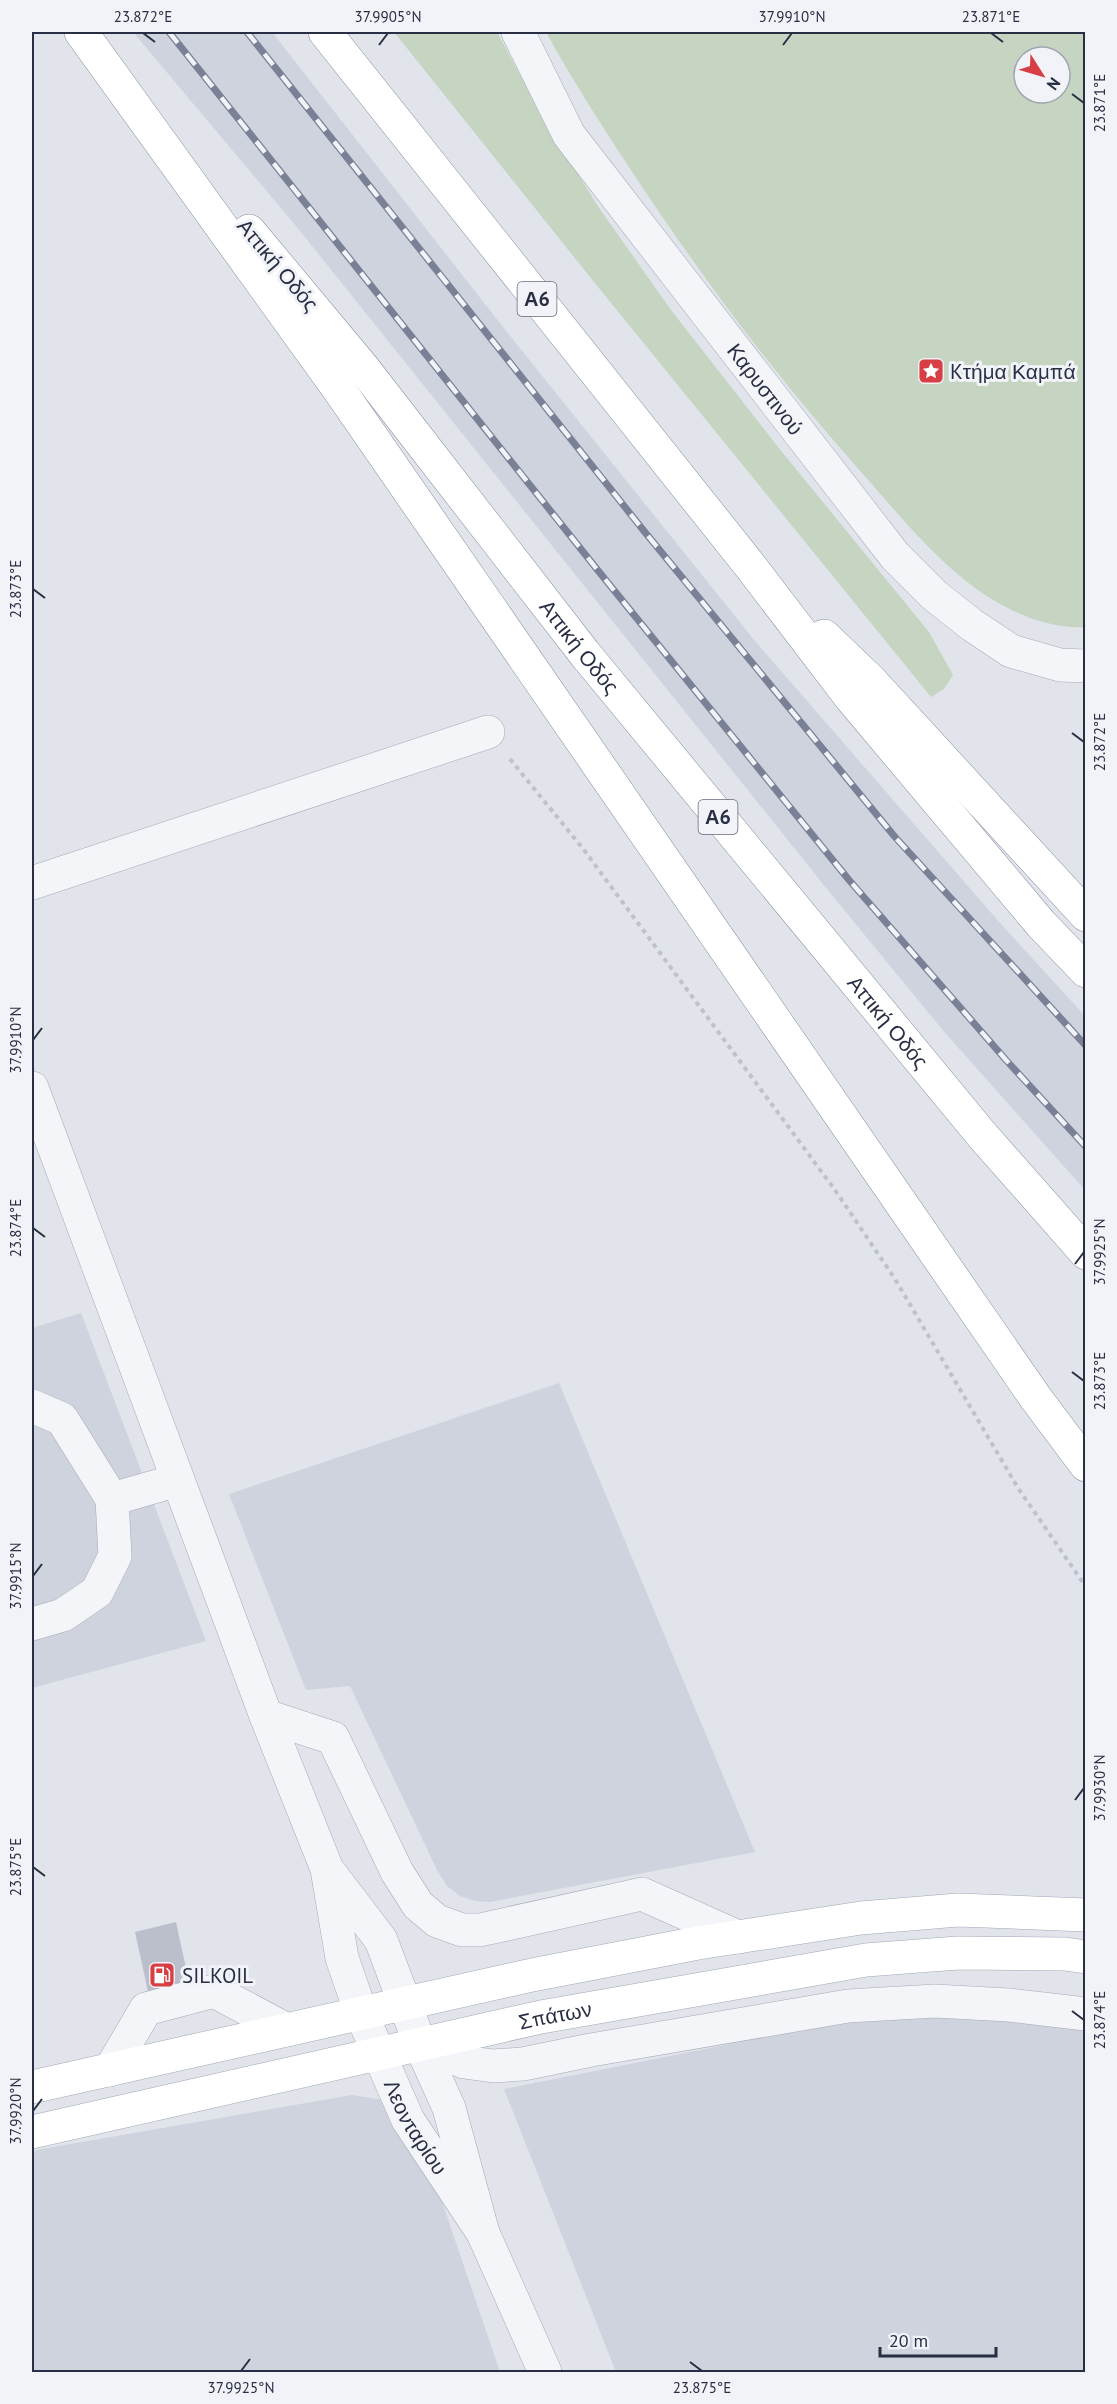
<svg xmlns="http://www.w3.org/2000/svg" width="1117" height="2404" font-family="'PT Sans',sans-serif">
<rect width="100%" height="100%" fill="#e1e4eb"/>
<path fill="#cfd3dd" d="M133,32H272L503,327L755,641L1000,923L1085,1016V1190L946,1034L831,894L296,226Z
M81,1313L206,1641L32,1688V1328Z
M559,1383L755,1852L490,1902L475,1901L460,1896L447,1886L437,1870L350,1686L306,1690L229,1494Z
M958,2009L1085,2027V2372H616L504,2089L855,2019Z
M352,2095L384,2100L437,2187L500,2372H32V2155L36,2150Z"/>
<path fill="#c5d5c2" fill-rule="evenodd" d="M394,32H497L544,119L597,205L671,310L778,447L929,632L953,675L944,689L931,697L594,282Z
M546,32H1085V627C1054,629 1022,617 995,601C944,571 901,517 862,473C776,377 699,274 629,167C600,123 571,78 546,32ZM1024,57H1060V93H1024Z"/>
<path fill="#bbbfcb" d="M176,1922L195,2010L154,2019L135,1932Z"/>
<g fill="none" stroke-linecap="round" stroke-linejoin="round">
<defs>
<g id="minor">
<path id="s1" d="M518,32L569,135L895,556L934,595L972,625L1011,651L1060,665L1086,666"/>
<path d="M32,883L488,732"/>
<path id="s2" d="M32,1088L266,1716L327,1869L342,1958L361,2013L408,2120L483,2233"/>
<path d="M32,1406L62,1419L112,1499"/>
<path d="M32,1624L63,1615L97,1592L115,1556L112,1499L178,1480"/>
<path d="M266,1716L333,1738L397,1872L418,1905L437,1921L462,1930H480L642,1894L738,1937"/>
<path d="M330,1873L381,1940L420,2044L449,2108L483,2233L545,2372"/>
<path d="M420,2044L464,2062L493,2066L523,2064L591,2050L848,2006L935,2001L1009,2005L1086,2014"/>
<path d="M110,2070L146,2009L214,1991L287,2030"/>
</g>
<g id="major">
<path d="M32,2087L532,1975L698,1943L861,1918L958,1910L1086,1915"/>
<path id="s3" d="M32,2132L541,2017L866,1960L958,1953L1065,1954L1086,1957"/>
</g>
<g id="highway">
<path d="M81,32L340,391L1035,1397L1086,1465"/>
<path d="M325,32L751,567L851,698L1041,924L1086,971"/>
<path id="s4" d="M249,231L364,369L585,654L982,1135L1086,1253"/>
<path d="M824,636L870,680L1086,915"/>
</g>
</defs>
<use href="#minor" stroke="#a6aab6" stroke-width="34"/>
<use href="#major" stroke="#a0a7b7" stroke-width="34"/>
<use href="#highway" stroke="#888fa3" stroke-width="34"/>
<path stroke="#bfc2ca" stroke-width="4" stroke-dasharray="4.5 4.5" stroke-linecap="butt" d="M510,759L584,850L835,1190L895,1279L1018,1488L1086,1587"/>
<use href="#minor" stroke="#f4f5f9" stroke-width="33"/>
<use href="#major" stroke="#fff" stroke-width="33"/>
<use href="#highway" stroke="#fff" stroke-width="33"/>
<defs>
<path id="rail" d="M169,32L600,573L849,880L1006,1060L1086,1147
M247,32L644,531L895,837L1086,1046"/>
</defs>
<use href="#rail" stroke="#7a8196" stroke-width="7"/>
<use href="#rail" stroke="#f1f3f8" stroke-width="4.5" stroke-dasharray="14" stroke-linecap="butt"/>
</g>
<path fill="none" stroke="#282f44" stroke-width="2" d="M143,33L155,42M991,33L1003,42M379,45L388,33M783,45L792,33M1072,94L1084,103M33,589L45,598M1072,733L1084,742M33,1040L42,1028M33,1228L45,1237M1075,1264L1084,1252M1072,1372L1084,1381M33,1576L42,1564M1075,1800L1084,1788M33,1867L45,1876M1072,2011L1084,2020M33,2111L42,2099M690,2362L702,2371M241,2371L250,2359"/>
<defs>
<symbol id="sight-square" viewBox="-11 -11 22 22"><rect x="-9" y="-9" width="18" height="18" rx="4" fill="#d83f45" stroke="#f1f3f8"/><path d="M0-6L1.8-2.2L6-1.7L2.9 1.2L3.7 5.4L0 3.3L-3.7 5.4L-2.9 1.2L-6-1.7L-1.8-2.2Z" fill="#fff"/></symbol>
<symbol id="fuel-square" viewBox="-11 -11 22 22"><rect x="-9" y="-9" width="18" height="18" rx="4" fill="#d83f45" stroke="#f1f3f8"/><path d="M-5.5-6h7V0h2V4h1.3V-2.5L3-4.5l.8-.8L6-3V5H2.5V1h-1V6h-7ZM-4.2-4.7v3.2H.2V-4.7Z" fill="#fff"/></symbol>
</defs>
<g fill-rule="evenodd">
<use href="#sight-square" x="916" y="356" width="30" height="30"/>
<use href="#fuel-square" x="147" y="1960" width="30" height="30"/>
</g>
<g text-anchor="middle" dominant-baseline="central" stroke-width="6" stroke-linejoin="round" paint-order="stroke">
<g fill="#f1f3f8" stroke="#646a7a" stroke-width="1.5">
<rect x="517.5" y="282" width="39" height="34" rx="4.5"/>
<rect x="698.5" y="800" width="39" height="34" rx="4.5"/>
</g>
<g font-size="20" font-weight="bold" fill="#282f44">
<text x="537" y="299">Α6</text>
<text x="718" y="817">Α6</text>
</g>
<g font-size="21" fill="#282f44" stroke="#f1f3f8">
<text transform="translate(278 265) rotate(50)">Αττική Οδός</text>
<text stroke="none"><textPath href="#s1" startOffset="436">Καρυστινού</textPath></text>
<text stroke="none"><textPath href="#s4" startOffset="531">Αττική Οδός</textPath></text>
<text stroke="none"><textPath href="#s4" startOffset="1017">Αττική Οδός</textPath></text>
<text stroke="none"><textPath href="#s3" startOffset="536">Σπάτων</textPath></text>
<text stroke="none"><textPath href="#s2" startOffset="1110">Λεονταρίου</textPath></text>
</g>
<g font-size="21" fill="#282f44" stroke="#f1f3f8" text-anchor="start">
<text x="950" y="371">Kτήμα Καμπά</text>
<text x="182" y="1975">SILKOIL</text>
</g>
</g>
<rect width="1117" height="2404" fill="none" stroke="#f1f3f8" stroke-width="66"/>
<g transform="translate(1042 75) rotate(127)"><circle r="28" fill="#f1f3f8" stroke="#a1a5b0" stroke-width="1.5"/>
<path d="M0-4.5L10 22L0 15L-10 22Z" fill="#d83f45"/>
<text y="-9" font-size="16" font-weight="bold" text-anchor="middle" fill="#282f44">N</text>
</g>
<path d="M880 2347v9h116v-9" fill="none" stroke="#282f44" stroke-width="3"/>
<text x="889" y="2347" font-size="18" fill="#282f44" stroke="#f1f3f8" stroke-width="4.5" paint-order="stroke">20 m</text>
<rect x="33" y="33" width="1051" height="2338" fill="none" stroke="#282f44" stroke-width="2"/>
<g font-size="15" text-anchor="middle" fill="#282f44">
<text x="143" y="22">23.872°E</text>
<text x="388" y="22">37.9905°N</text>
<text x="792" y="22">37.9910°N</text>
<text x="991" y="22">23.871°E</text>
<text transform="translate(1100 103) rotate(-90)" y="5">23.871°E</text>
<text transform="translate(16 589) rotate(-90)" y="5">23.873°E</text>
<text transform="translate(1100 742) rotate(-90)" y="5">23.872°E</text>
<text transform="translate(16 1040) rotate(-90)" y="5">37.9910°N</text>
<text transform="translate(16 1228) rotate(-90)" y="5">23.874°E</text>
<text transform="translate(1100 1252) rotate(-90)" y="5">37.9925°N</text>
<text transform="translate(1100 1381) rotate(-90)" y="5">23.873°E</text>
<text transform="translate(16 1576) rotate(-90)" y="5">37.9915°N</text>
<text transform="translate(1100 1788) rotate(-90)" y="5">37.9930°N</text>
<text transform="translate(16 1867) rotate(-90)" y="5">23.875°E</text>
<text transform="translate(1100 2020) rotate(-90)" y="5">23.874°E</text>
<text transform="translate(16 2111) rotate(-90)" y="5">37.9920°N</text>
<text x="241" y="2393">37.9925°N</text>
<text x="702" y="2393">23.875°E</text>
</g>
</svg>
